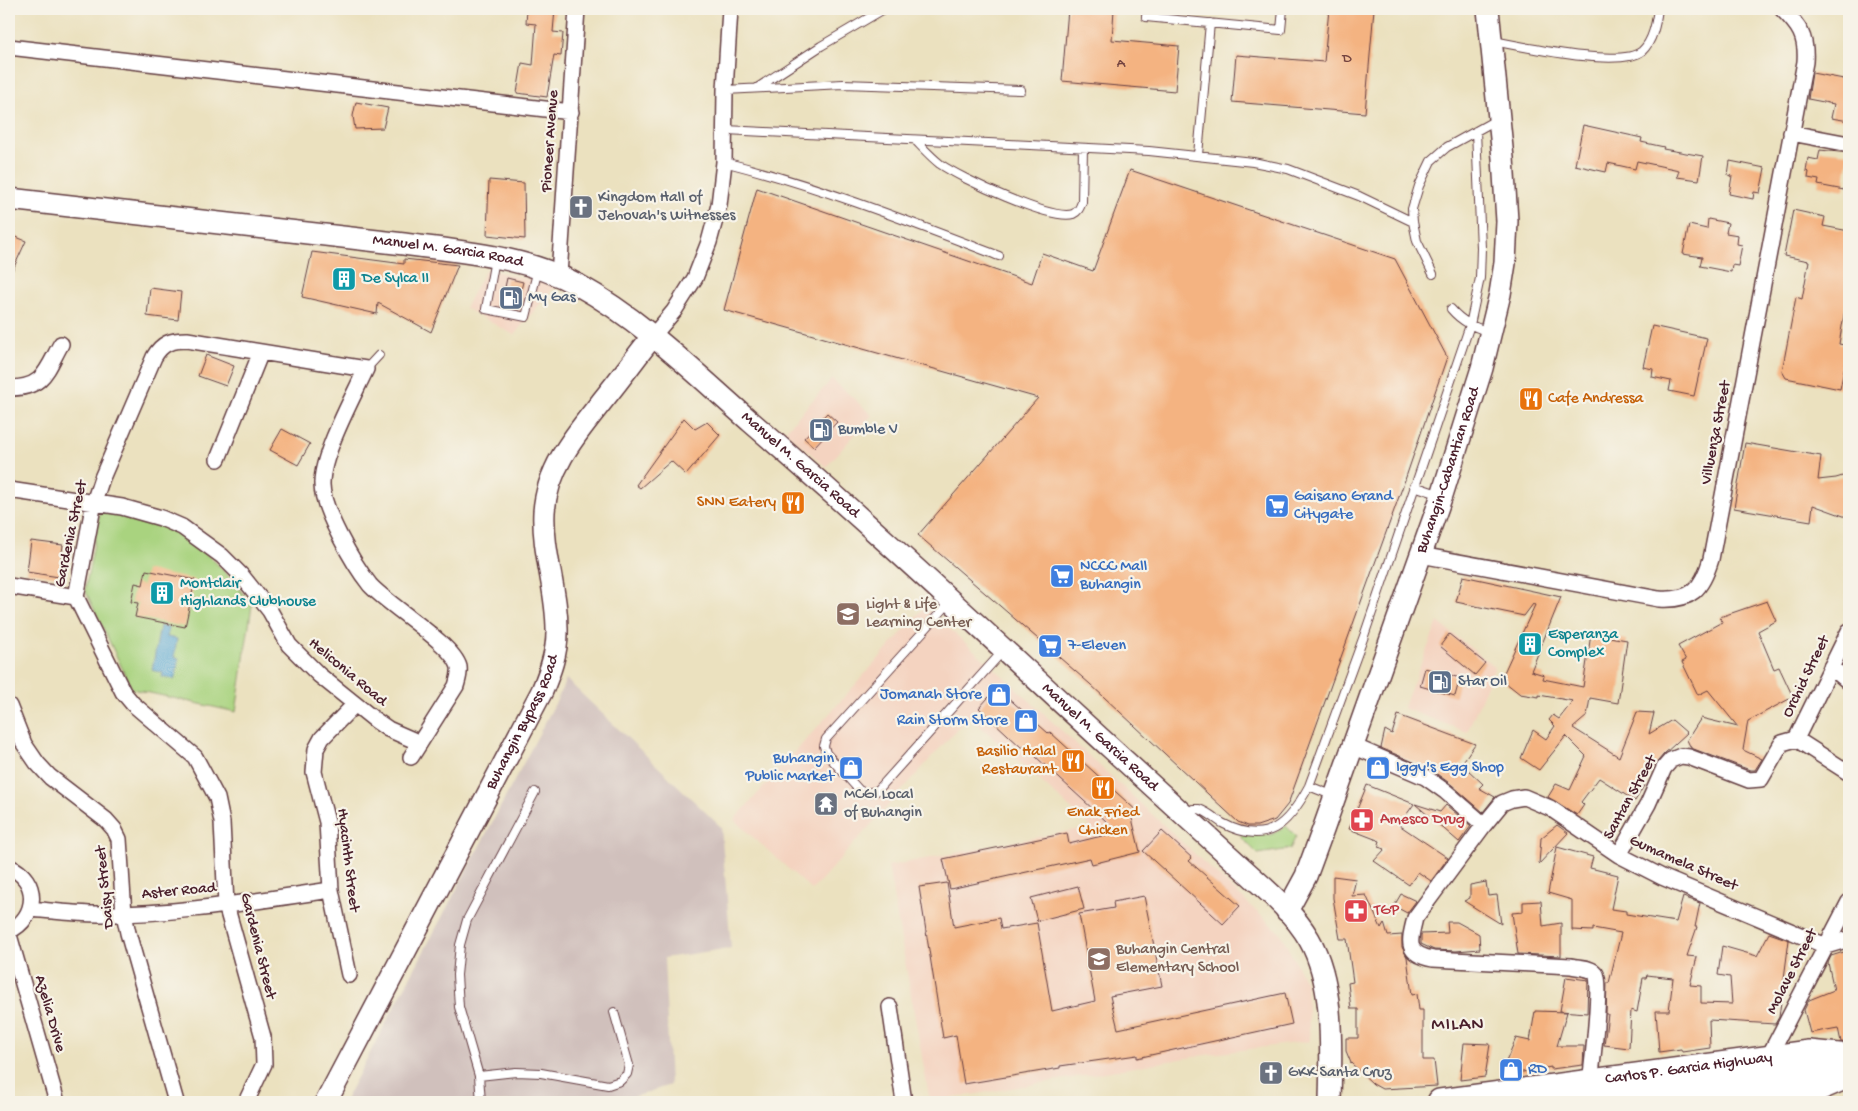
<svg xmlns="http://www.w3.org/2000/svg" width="1858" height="1111" font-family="'Gochi Hand',sans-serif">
<rect width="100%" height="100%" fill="#f7f3e8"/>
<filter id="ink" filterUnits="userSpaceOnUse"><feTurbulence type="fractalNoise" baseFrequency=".02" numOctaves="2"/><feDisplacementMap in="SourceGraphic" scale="10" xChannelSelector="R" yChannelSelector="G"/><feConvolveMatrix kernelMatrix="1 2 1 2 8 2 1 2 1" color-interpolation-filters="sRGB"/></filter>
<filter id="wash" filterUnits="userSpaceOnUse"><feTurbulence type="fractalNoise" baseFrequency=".0096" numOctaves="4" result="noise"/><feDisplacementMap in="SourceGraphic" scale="20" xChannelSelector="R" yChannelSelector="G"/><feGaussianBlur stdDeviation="1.12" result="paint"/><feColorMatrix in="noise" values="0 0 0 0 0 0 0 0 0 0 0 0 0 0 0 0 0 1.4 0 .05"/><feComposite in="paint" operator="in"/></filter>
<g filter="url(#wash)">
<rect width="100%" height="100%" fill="#ebe1bf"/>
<path fill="#f4d3c0" d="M486,269L555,286L514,335L465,308Z
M832,379L872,415L826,467L785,431Z
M925,607L1004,677L1281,934L1306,983L1310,1041L1204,1055L930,1102L888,866L1091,827L969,716L812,890L734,820Z
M1438,622L1495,667L1467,732L1403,708Z"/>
<path fill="#d0c0bc" d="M566,679L721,827L731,948L664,958L670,1085L627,1099V1102H344L558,698Z"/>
<path fill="#a9d37f" stroke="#7a7955" d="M100,512C117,515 135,518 153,522C194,533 227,573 252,605L236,712L132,689L85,590Z
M1286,826L1296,836L1290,849L1258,854L1240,836L1245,833L1271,835Z"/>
<path fill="#57a6d1" stroke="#50627e" d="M160,626L169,628L167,637L177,639L174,657L179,659L175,679L162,677L163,673L152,670Z"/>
<g id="blocks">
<path fill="#f4b381" d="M527,9H555L553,32L563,33L561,56L554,55L547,97L517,93L522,63L533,65L536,24L526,23Z
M1068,9H1114L1112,40L1179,46L1175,91L1062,81Z
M1329,9H1374L1365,113L1232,102L1236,55L1324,62Z
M1812,73L1849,80V121L1831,118L1834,104L1808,99Z
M356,102L388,108L383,128L355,129L353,116Z
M1583,125L1642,138L1641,142L1664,147L1663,149L1703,156L1699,180L1677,177L1679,170L1637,161L1635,169L1608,163L1606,172L1575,165Z
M1820,150L1849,153L1844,190L1818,185L1819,180L1808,178L1809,172L1806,171L1808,158L1818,160Z
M1730,161L1765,168L1760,193L1754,192L1753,199L1729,194L1732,176L1728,175Z
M1130,170L1395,259L1447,357L1405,480L1288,804L1275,820L1257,826H1248L1238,822L1090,684L918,535L1038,398L724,310L757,188L1032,283L1042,253L1093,271Z
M489,180L524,183L525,239L487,235Z
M1793,210L1825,217L1823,226L1849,231V297H1847L1839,344L1849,346L1840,389L1786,378L1782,371L1796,297L1802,299L1809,261L1784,256Z
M1708,219L1728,223L1726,233L1738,235L1737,244L1742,245L1738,266L1732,265L1731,272L1700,266L1702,257L1683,254L1689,225L1707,229Z
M9,234L26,241L9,278Z
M312,252L404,264V259L458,265L431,332L378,303L377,314L302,297Z
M507,278L523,282L516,309L501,306Z
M150,288L181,292L178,320L147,316Z
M1652,326L1707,338L1694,396L1669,391L1671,381L1652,377L1653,369L1643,367Z
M206,355L234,366L226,386L198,376Z
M827,413L837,422L814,447L804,438Z
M684,418L695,429L707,422L720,435L686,475L671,461L640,488L636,485Z
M282,429L310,444L298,465L270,450Z
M1745,443L1821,456L1818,480L1836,478L1849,474V518L1813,505L1811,521L1734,508Z
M31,541L63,545L59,577L27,572Z
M146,570L195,580L185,627L135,617L138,603L131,602L135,583L143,585Z
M1463,576L1561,597L1531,671L1544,675L1543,679L1583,687L1591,634L1627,640L1618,703L1590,698L1587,716L1573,728L1619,757L1637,712L1654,713L1649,734L1672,720L1687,733L1664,754L1641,781L1645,784L1635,801L1599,778L1581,802L1584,805L1577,815L1548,797L1556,784L1570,790L1586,756L1566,736L1539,770L1521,758L1533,730L1546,739L1555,726L1549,720L1553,715L1559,719L1573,701L1539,695V697L1520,694L1501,679L1535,605L1533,604L1524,616L1456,602Z
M1767,601L1776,621L1758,631L1774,669L1779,667L1793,697L1748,721L1743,750L1762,759L1755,770H1750L1691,748L1687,740L1701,718L1738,727L1708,690L1698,695L1682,662L1686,660L1678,646L1722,622L1720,617Z
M1449,634L1485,663L1475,675L1440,646Z
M1425,668L1460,678L1455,696L1420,686Z
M997,688L1048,733L1050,732L1139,813L1131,814L1140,852L1092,864L1090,858L950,889L943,859L1067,833L1069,844L1118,832L1024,746L1022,748L979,708Z
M1398,715L1475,744L1460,766L1466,768L1483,784L1479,788L1495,797L1483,812L1452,785L1430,769L1381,748L1385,730L1392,734Z
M1367,785L1414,804L1399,825L1448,858L1431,881L1418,872L1409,885L1374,861L1385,849L1378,847L1380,841L1349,829Z
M1415,804L1440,812L1446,805L1471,826L1459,842Z
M1557,825L1568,833L1539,864L1541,838Z
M1162,831L1192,858L1189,861L1240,906L1223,924L1143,851Z
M1557,847L1593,857L1590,868L1618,875L1611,909L1626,911V914L1676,922L1683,897L1700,903L1695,927H1697L1687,956L1697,957L1690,985L1701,986V1003L1732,1004L1730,977L1718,975L1722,946L1757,956L1769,933L1789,940L1779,1017L1775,1024L1709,1020L1710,1048L1682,1052L1681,1049L1659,1052L1656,1011H1669L1673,978L1647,975L1646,978H1643L1637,1012L1631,1010L1629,1048L1604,1045L1608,1014H1606L1607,983H1609L1621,933L1593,928V931L1572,930V900L1548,893Z
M1333,876L1356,879L1352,896L1366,895L1381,928L1384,923L1388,936L1402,935V947L1407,957L1412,995L1417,994L1419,1010H1423V1060H1434L1437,1086L1382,1089L1373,1084L1351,1063L1346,1051V1038H1358V1009H1351L1348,983L1353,982L1347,939H1340L1333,898Z
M1486,882L1488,896L1497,895L1501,924L1464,901L1470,898V885Z
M947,883L954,927L999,918L1001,929L1037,923L1052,1011L1095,1001L1079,914L1114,908L1113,902L1144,896L1162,986L1110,996L1118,1029L1285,993L1292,1024L1137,1058V1055L1060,1066V1068L964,1084L956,1035L943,1038L919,887Z
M1078,886L1084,909L1037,921L1031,898Z
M1401,894L1416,901L1407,913L1394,906Z
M1541,901L1543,926L1561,923V956L1518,954L1512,913L1523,912V902Z
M1447,922H1457L1479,934L1480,949L1456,951L1434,950L1421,944V934L1448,933Z
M1847,951L1849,959V1043L1841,1042L1838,1028L1810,1033L1804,1010L1809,1000L1834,990L1828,963L1831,956Z
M1566,977L1588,980L1587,1013L1560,1011Z
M1535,1011L1567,1012L1557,1046H1584L1583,1065L1551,1069V1067L1500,1076L1516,1038L1530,1041Z
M1464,1043L1490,1044L1485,1077L1460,1080Z"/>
</g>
</g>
<g filter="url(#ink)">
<use href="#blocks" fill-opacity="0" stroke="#623c41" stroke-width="1"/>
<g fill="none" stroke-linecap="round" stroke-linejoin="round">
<defs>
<path id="service" d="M1147,9L1146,17L1281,30L1283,9
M1493,41C1521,46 1621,69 1642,51C1653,41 1656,23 1658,9
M757,88L821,46L884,9
M725,90L843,84L1021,90
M726,130L1149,151L1253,162L1288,169L1317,180L1359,196L1413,222
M915,140C923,148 931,157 940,164C960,178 1051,221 1073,214C1079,211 1080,207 1082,202L1083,148
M1198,155L1210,23
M724,162C819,186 908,221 999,256
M495,259L486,309L526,317L538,269
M1433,274L1417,241L1413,222L1412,209L1419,186L1431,161L1447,147L1496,120
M1451,309C1462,322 1474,327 1489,332
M366,369L379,355
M1414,486L1441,495
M949,603L826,739L824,746L826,753L859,790L866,793L877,791L1003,651
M1309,786L1334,796
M1187,815L1193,809H1199C1208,812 1214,818 1222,823C1267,847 1288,825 1309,786L1364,636L1470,325L1480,278L1481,248L1476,131
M479,1076L516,1072L541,1073L608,1085L620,1081L627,1074L629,1065L614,1012
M481,1102L479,1076L459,1007L457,975L460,945L467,920L535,792"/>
<path id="minor" d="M9,47L571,112
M1791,133L1849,144
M559,275L577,9
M652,337L674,311L695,278L709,242L719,205L724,162L725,90L730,9
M9,388C44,388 46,371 61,344
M218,459L261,352
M9,490L122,507L161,518L182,527L222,556L242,576L270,611L289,645L319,675L375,720L388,729L420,743
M1421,555L1659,599C1692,601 1702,589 1711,559L1805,62C1807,36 1799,26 1782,9
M9,586L76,597
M1831,667L1849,682
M9,706L24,744L37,763L50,777L106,820L114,829L119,839L124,914L128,933L176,1102
M1796,739L1849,631
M1796,739L1849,773
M1353,746L1425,777L1446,792L1484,825
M1619,855L1648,804L1664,768L1671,760L1681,756L1689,757L1749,780L1761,779L1782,743L1796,739
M9,867C40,879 38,918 9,931
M30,909C53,911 76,914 99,914C176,915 254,901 331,890
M9,935L57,1102
M349,975L331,890L327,822L314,772L316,749L322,738L355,704
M890,1007L904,1102
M1768,1058L1849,902
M1590,1082C1592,1067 1602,981 1596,974C1591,967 1579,968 1571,966L1433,959C1405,954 1409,942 1415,918L1484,825L1502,803L1512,799L1524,797L1550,808L1619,855L1662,877L1826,946L1849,939
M246,1102L264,1064L263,1037L226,905L222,822L217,798L195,757L133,704L123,692L76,597L94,502L102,478L154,357C162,343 171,340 187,340L366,369C353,397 322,454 322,483C321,508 354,565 370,585C389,606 453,644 459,667C460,674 458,679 456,686L411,757"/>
<g id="secondary">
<path id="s1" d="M9,199L404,244C462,252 526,256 578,285C642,320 696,374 751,422C874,528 992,639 1112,749C1155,788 1197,827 1240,866C1264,888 1292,910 1309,939C1335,984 1331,1051 1330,1102"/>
<path id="s2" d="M1287,911L1306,876L1323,830L1442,495L1482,368L1500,294L1505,263L1507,221L1503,158L1488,9"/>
<path id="s3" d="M326,1102L542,691C550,672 557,653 557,633C558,592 542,553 544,512C547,467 577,433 603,400C620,379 636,357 652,337"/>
</g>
<g id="trunk">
<path id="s4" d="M1440,1102L1809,1053L1849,1057"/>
<path d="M1582,1102L1847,1066"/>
<path d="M1722,1102L1814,1090L1849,1075"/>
</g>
</defs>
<use href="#service" stroke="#623c41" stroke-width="10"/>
<use href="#minor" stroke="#623c41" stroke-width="18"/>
<use href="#secondary" stroke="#623c41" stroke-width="24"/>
<use href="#trunk" stroke="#623c41" stroke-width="28"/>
<use href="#service" stroke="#fff" stroke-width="8"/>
<use href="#minor" stroke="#fff" stroke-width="15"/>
<use href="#secondary" stroke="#fff" stroke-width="21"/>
<use href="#trunk" stroke="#fff" stroke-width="25"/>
</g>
</g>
<defs>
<symbol id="church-square" viewBox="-11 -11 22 22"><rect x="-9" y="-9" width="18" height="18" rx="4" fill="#6b7280" stroke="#f7f3e8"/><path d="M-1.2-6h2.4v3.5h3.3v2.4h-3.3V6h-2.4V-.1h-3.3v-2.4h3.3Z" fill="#fff"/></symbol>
<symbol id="building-square" viewBox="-11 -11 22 22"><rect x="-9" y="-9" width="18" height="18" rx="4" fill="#0f9aa8" stroke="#f7f3e8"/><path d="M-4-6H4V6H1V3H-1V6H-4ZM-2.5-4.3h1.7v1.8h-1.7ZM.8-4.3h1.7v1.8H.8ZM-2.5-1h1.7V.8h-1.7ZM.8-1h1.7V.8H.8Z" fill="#fff"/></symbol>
<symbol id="fuel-square" viewBox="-11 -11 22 22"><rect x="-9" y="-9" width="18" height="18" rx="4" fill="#5c6f8a" stroke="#f7f3e8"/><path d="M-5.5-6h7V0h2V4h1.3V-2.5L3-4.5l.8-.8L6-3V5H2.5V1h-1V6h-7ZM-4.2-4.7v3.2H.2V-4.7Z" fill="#fff"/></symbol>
<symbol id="restaurant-square" viewBox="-11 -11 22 22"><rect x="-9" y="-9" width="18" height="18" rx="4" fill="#e8710a" stroke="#f7f3e8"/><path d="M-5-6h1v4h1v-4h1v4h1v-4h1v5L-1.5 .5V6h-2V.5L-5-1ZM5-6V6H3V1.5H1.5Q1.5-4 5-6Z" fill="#fff"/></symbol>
<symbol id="supermarket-square" viewBox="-11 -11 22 22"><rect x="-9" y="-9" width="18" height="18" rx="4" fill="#3f7fe0" stroke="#f7f3e8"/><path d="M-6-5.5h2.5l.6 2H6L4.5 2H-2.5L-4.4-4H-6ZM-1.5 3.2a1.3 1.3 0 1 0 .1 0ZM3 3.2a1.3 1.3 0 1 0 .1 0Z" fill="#fff"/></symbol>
<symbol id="school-square" viewBox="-11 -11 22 22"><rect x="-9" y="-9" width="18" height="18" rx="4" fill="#8d6e63" stroke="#f7f3e8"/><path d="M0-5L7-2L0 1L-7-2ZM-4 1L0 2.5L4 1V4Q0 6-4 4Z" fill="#fff"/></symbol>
<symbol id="shop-square" viewBox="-11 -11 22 22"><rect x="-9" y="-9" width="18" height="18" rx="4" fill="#3f7fe0" stroke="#f7f3e8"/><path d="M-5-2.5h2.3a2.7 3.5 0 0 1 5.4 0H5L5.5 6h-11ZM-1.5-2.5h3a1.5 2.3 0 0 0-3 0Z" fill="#fff"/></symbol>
<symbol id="temple-square" viewBox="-11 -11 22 22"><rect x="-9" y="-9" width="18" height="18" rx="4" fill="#6b7280" stroke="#f7f3e8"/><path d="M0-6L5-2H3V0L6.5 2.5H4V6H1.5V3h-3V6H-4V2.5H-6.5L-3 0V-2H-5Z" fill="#fff"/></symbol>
<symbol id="pharmacy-square" viewBox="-11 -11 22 22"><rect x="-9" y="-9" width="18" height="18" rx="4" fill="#e0444e" stroke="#f7f3e8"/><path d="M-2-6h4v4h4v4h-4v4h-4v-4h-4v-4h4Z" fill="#fff"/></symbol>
</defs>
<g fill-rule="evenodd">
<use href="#church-square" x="567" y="193" width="28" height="28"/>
<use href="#building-square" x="330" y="265" width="28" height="28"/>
<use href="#fuel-square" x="497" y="284" width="28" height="28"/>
<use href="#restaurant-square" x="1517" y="385" width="28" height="28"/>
<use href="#fuel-square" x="807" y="416" width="28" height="28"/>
<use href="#restaurant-square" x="779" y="489" width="28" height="28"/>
<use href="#supermarket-square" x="1263" y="492" width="28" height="28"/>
<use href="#supermarket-square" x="1048" y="562" width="28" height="28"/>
<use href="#building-square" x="148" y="579" width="28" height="28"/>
<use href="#school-square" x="834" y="600" width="28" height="28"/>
<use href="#building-square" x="1516" y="630" width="28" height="28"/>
<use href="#supermarket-square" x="1036" y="632" width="28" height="28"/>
<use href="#fuel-square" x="1426" y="668" width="28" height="28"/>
<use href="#shop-square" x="985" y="681" width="28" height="28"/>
<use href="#shop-square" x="1012" y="707" width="28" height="28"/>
<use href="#restaurant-square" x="1059" y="747" width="28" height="28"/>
<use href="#shop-square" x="837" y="754" width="28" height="28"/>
<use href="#shop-square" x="1364" y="754" width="28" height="28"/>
<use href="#restaurant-square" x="1089" y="774" width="28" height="28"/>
<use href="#temple-square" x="812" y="790" width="28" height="28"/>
<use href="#pharmacy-square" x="1348" y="806" width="28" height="28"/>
<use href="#pharmacy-square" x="1342" y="897" width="28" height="28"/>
<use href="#school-square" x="1085" y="945" width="28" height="28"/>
<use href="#shop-square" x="1497" y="1056" width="28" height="28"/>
<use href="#church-square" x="1257" y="1059" width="28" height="28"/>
</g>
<g text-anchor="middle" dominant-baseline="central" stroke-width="4.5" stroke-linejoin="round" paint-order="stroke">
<g font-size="14" fill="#744440">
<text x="1347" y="59">D</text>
<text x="1121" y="64">A</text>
</g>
<g font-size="16" fill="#4a1f2b" stroke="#f7f3e8">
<text transform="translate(551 141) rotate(-86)">Pioneer Avenue</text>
<text stroke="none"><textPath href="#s1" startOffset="442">Manuel M. Garcia Road</textPath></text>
<text transform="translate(1717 433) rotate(-79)">Villuenza Street</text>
<text stroke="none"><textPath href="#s1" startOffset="864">Manuel M. Garcia Road</textPath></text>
<text stroke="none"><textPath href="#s2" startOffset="470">Buhangin-Cabantian Road</textPath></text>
<text transform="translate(72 534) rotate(-78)">Gardenia Street</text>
<text transform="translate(347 673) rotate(40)">Heliconia Road</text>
<text transform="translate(1807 677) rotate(-64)">Orchid Street</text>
<text stroke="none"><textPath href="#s3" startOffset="428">Buhangin Bypass Road</textPath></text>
<text stroke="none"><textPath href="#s1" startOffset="1269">Manuel M. Garcia Road</textPath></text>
<text transform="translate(1631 798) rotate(-61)">Santan Street</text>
<text transform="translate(347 860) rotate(83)">Hyacinth Street</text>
<text transform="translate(1683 864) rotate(24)">Gumamela Street</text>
<text transform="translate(106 887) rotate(-96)">Daisy Street</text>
<text transform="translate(179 892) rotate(-5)">Aster Road</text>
<text transform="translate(257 946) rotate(76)">Gardenia Street</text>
<text transform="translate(1793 972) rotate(-63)">Molave Street</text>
<text transform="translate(49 1014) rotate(74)">Azelia Drive</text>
<text stroke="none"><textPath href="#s4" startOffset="251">Carlos P. Garcia Highway</textPath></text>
</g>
<g font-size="16" fill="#5b616d" stroke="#f7f3e8" text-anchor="start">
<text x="598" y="198">Kingdom Hall of<tspan x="598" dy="18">Jehovah's Witnesses</tspan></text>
<text x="844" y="795">MCGI Local<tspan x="844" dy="18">of Buhangin</tspan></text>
<text x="1288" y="1073">GKK Santa Cruz</text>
</g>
<g font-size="16" fill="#0d838f" stroke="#f7f3e8" text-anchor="start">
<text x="362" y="279">De Sylca II</text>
<text x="180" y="584">Montclair<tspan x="180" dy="18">Highlands Clubhouse</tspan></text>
<text x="1548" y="635">Esperanza<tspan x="1548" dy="18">Complex</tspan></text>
</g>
<g font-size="16" fill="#4e5e75" stroke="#f7f3e8" text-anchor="start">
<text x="528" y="298">My Gas</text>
<text x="838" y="430">Bumble V</text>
<text x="1458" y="682">Star Oil</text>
</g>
<g font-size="16" fill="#c56008" stroke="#f7f3e8" text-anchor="end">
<text x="1548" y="399" text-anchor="start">Cafe Andressa</text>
<text x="776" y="503">SNN Eatery</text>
<text x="1056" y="752">Basilio Halal<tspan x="1056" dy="18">Restaurant</tspan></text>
<text x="1103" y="813" text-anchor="middle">Enak Fried<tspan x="1103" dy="18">Chicken</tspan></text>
</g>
<g font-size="16" fill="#366cbe" stroke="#f7f3e8" text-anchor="start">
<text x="1294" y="497">Gaisano Grand<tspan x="1294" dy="18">Citygate</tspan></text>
<text x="1080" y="567">NCCC Mall<tspan x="1080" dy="18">Buhangin</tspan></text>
<text x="1068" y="646">7-Eleven</text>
<text x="982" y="695" text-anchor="end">Jomanah Store</text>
<text x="1008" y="721" text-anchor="end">Rain Storm Store</text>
<text x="834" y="759" text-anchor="end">Buhangin<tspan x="834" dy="18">Public Market</tspan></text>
<text x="1396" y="768">Iggy's Egg Shop</text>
<text x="1528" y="1070">RD</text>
</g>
<g font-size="16" fill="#785e54" stroke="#f7f3e8" text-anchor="start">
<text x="866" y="605">Light &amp; Life<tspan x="866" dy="18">Learning Center</tspan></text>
<text x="1116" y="950">Buhangin Central<tspan x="1116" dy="18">Elementary School</tspan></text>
</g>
<g font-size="16" fill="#be3a42" stroke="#f7f3e8" text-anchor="start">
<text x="1380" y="820">Amesco Drug</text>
<text x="1374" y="911">TGP</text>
</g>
<g font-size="19" letter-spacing="1" fill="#4a1f2b" stroke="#f7f3e8">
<text x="1458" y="1025">MILAN</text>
</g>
</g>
<rect width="1858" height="1111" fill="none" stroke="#f7f3e8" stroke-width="30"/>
</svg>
